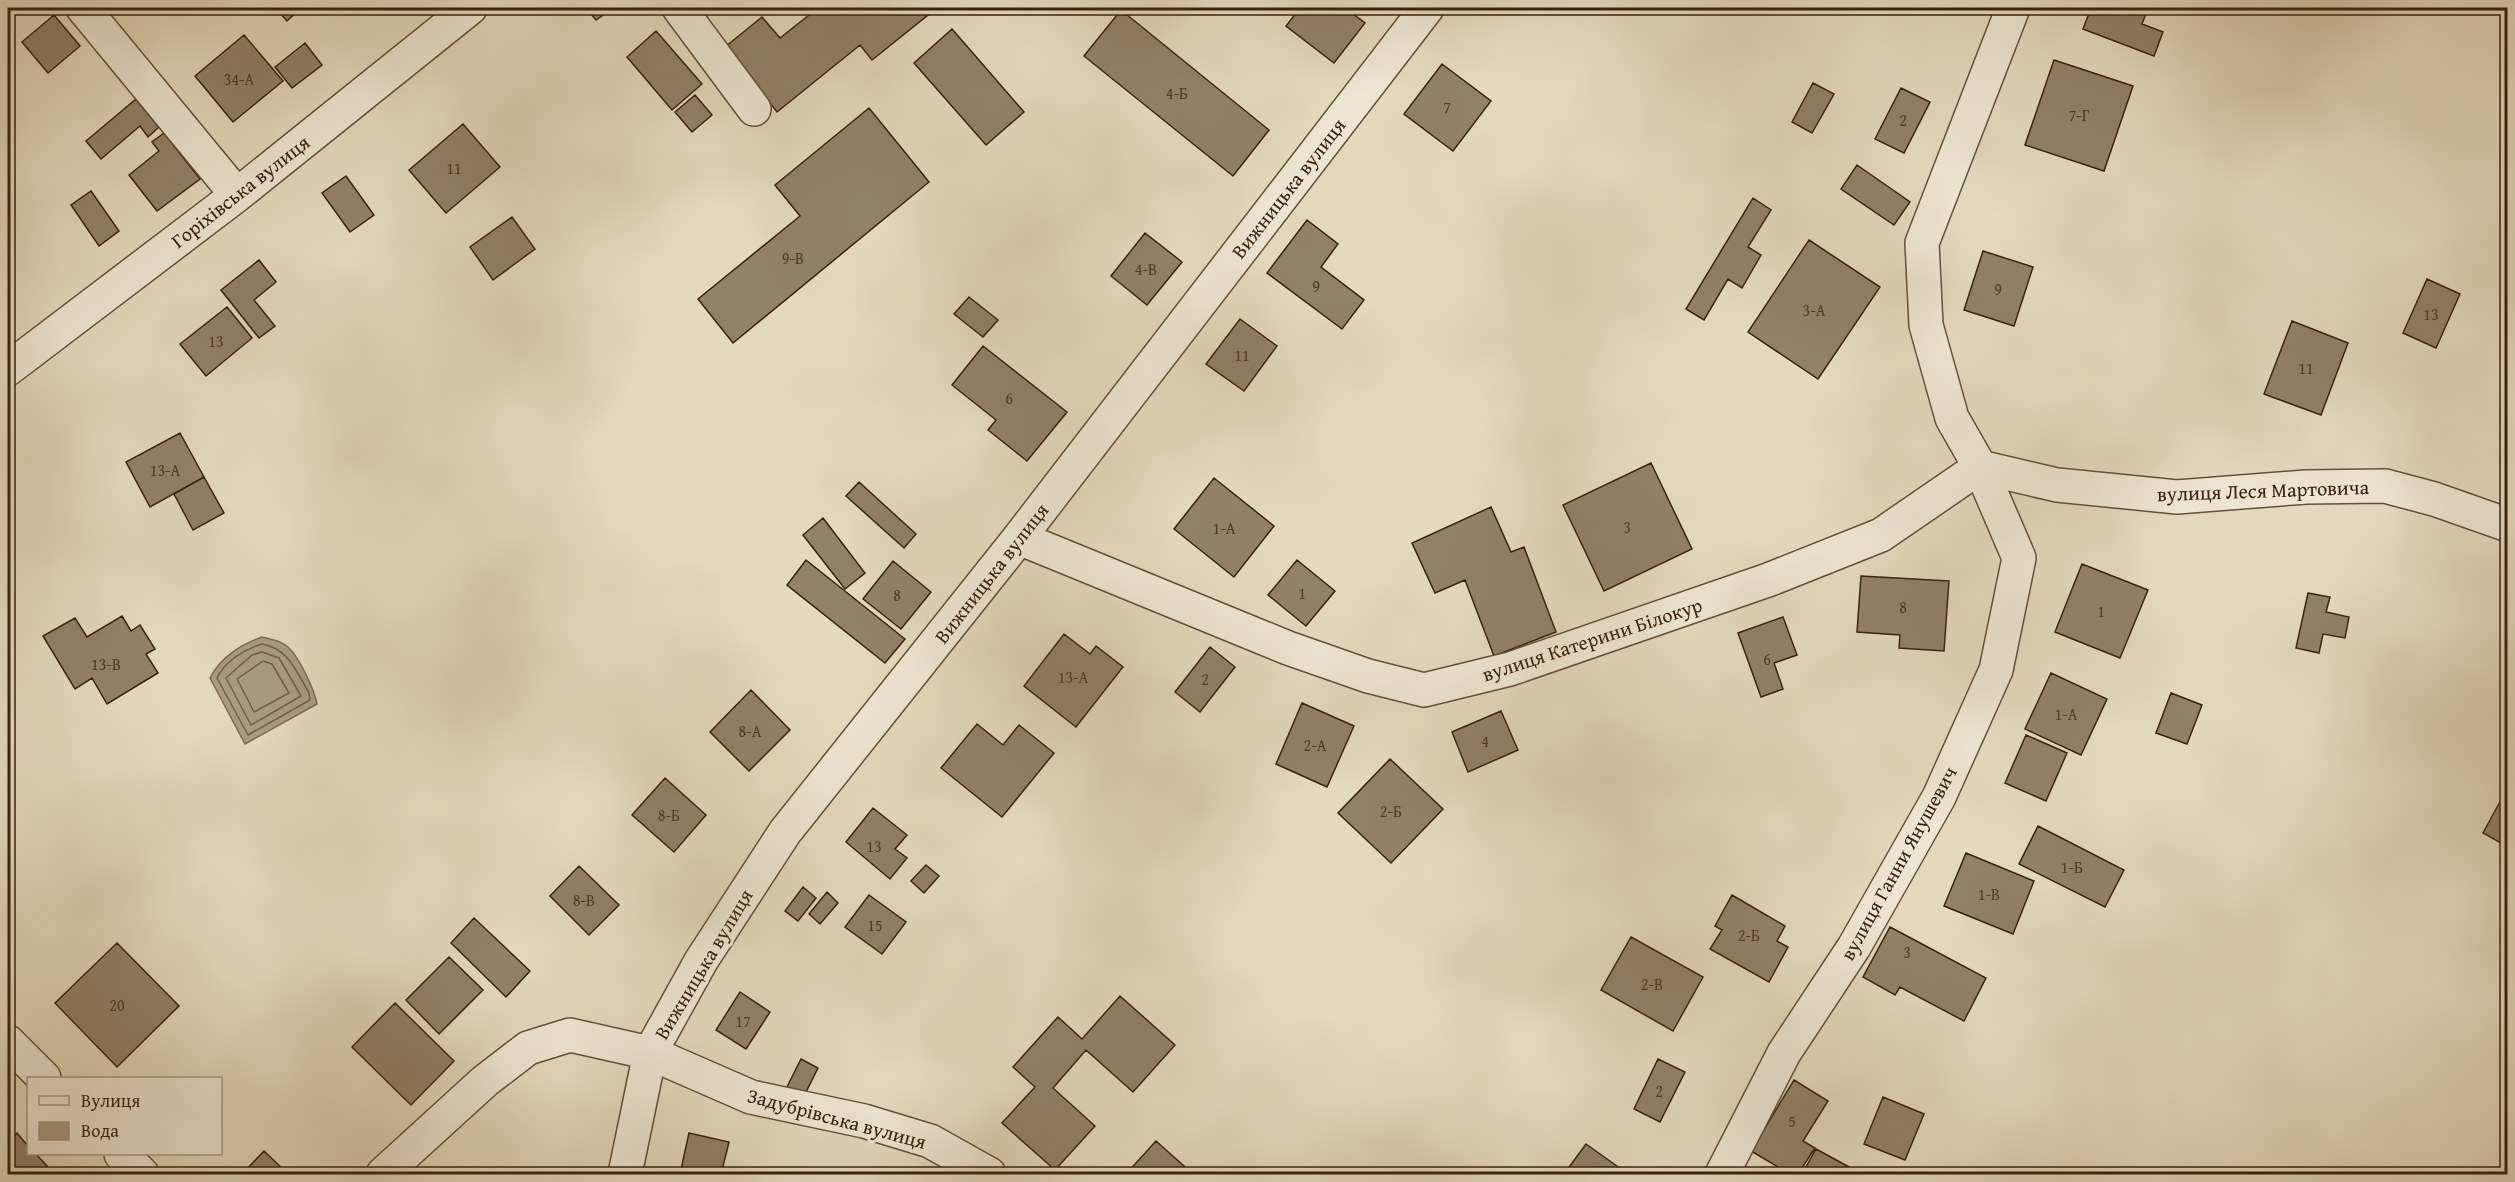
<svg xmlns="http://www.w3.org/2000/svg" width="2515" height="1182" font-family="'Gentium Book Plus',serif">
<rect width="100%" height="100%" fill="#e3d9bc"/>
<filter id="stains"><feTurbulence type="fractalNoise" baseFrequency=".00333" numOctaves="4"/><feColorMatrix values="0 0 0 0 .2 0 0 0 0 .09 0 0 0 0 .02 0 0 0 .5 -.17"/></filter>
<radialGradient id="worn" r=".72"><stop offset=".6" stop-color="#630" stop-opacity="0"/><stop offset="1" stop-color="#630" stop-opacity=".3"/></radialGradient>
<path fill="#a99b80" stroke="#7c6b52" stroke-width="1.5" d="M262,637C271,639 282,641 289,648C300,659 314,689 317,704L245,744L210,678C220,658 241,644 262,637Z"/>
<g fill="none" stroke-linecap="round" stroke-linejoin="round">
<path stroke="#715e46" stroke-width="1.5" d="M262,644C288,648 296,671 309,693L310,700L248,735L217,678C225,661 245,649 262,644Z
M262,652L279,658L301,696L251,725L226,678L252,655Z
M263,661L272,664L289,693L254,712L237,679Z"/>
</g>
<path fill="#918168" stroke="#39220c" stroke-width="1.5" d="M275,8H301L287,21Z
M586,8H613L596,20Z
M818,8H931L933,11L872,60L860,45L777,112L725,47L762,17L780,38Z
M1300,8H1345L1365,23L1334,63L1286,26Z
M2091,8H2148L2142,24L2163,32L2154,56L2083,29Z
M1121,10L1269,130L1233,176L1084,56Z
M54,15L80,46L48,73L22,42Z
M952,29L1024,112L986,145L914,63Z
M656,31L702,84L672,110L627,57Z
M244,35L283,81L233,122L195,76Z
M305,43L322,65L292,88L275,67Z
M2054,60L2133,86L2104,171L2025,145Z
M1442,64L1491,101L1453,151L1404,114Z
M1813,83L1834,94L1812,133L1792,122Z
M1901,88L1930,102L1904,153L1875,139Z
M695,95L712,115L692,132L675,112Z
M136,99L159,127L148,137L140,126L101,159L86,141Z
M869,108L929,182L733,343L698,299L800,216L775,185Z
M463,124L500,167L446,213L409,170Z
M164,133L200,179L157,211L129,175L159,151L152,142Z
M1857,165L1910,202L1894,225L1841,189Z
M346,176L374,215L350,232L322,193Z
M91,191L119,231L99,246L71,205Z
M1753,198L1771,210L1748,247L1761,255L1742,288L1728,279L1704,320L1686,309Z
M512,217L535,249L493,280L470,247Z
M1307,220L1338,244L1321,267L1364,300L1342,329L1267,273Z
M1145,233L1182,262L1147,305L1111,276Z
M1809,240L1880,287L1818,379L1748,332Z
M1983,251L2033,267L2014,326L1964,310Z
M259,260L276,282L254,300L275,326L259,338L221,290Z
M2427,279L2460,294L2436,348L2403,333Z
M969,297L998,320L983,337L954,314Z
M227,307L252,338L206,376L180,344Z
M1240,319L1277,346L1244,391L1206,364Z
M2292,321L2348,343L2321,415L2264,394Z
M983,346L1067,412L1027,461L988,430L996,420L952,385Z
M180,433L204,477L150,507L126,462Z
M1651,463L1692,549L1604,591L1563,505Z
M204,477L224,513L193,530L174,494Z
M1214,478L1274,526L1234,577L1174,529Z
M859,482L916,534L904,548L846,496Z
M1491,507L1511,552L1524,547L1556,632L1494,656L1465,580L1435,593L1412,543Z
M823,518L865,573L845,589L803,535Z
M806,560L905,639L885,663L787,585Z
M1297,560L1335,591L1306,626L1268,595Z
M893,561L931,592L901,629L863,599Z
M2082,564L2148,590L2120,658L2055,632Z
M1861,576L1949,581L1944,651L1899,648L1900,635L1857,632Z
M2308,593L2330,597L2326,612L2349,617L2345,638L2323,634L2319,653L2296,648Z
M122,616L131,631L140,625L155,649L146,654L158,673L107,704L92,678L75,689L43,636L75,618L87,637Z
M1783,617L1797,655L1774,663L1783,689L1761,697L1738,633Z
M1064,634L1090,654L1096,646L1123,667L1076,727L1024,686Z
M1210,647L1235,667L1200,712L1175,692Z
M2051,673L2107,699L2081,755L2025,729Z
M751,690L790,730L749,771L710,732Z
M2171,693L2202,705L2187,744L2156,733Z
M1302,703L1354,726L1327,787L1276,764Z
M1501,711L1518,750L1468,772L1452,732Z
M977,724L1003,745L1019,725L1054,753L1002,817L941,768Z
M2026,735L2067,753L2046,801L2005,783Z
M1390,759L1443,809L1391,863L1338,813Z
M665,778L706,815L674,852L632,815Z
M2508,787V847L2483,833Z
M873,808L907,835L895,849L907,858L890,879L846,842Z
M2038,826L2124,870L2105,907L2019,864Z
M1966,853L2034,881L2013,934L1944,906Z
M926,865L939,876L924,893L911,881Z
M579,866L619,905L589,935L550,896Z
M803,887L816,898L798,921L785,911Z
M827,892L838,903L820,924L809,914Z
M869,895L906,922L882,954L845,927Z
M1732,895L1785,926L1777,941L1788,947L1769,982L1710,949L1722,930L1715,926Z
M474,918L530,971L506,997L451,943Z
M1890,927L1986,978L1964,1021L1900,987L1895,995L1863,977Z
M1631,937L1703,977L1673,1031L1601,990Z
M117,943L179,1006L117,1067L55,1003Z
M449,957L483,990L439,1034L406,1000Z
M740,992L770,1012L746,1049L716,1030Z
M1120,996L1175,1045L1133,1092L1086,1050L1053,1088L1095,1126L1055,1170L1002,1123L1035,1087L1013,1067L1058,1017L1082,1039Z
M395,1003L454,1061L411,1105L352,1047Z
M801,1059L818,1068L800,1104L783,1095Z
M1658,1059L1685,1072L1660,1122L1634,1109Z
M1794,1080L1828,1101L1803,1141L1815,1148L1798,1174H1790L1751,1151Z
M1883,1097L1924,1114L1905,1160L1864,1144Z
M17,1133L28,1146V1154H36L47,1166L38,1174H8V1142Z
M689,1133L729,1142L721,1174H680Z
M1156,1141L1193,1174H1126Z
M1586,1144L1628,1174H1564Z
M1816,1149L1862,1174H1802Z
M264,1151L288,1174H242Z"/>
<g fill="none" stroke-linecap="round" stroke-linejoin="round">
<defs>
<path id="minor" d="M83,8L237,195
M679,8L754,109
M8,369L237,195L470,8
M1980,467L2057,485L2177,497L2306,487L2385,486L2434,499L2508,525
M1019,538L1288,648L1368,676L1424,690L1510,669L1768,580L1881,535L1980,467
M8,1042L44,1078
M121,1154L142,1174
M383,1174L485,1081L528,1048L570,1035L650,1053L751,1097L864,1121L930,1141L989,1174
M625,1174L650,1053L701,961L785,832L1019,538L1427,8
M1722,1174L1784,1053L1854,947L1939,797L1996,670L2019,558L1980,467L1952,418L1926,325L1922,243L2013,8"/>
</defs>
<use href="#minor" stroke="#645038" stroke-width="36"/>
<use href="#minor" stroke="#ede6d3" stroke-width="33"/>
</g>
<g text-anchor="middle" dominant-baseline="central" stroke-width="6" stroke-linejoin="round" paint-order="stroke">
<g font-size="16" fill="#4f3a23">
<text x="239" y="79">34-А</text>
<text x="1177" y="93">4-Б</text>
<text x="1447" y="107">7</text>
<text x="2079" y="115">7-Г</text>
<text x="1903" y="120">2</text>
<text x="454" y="168">11</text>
<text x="793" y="258">9-В</text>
<text x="1146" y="269">4-В</text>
<text x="1316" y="286">9</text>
<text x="1998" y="289">9</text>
<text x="1814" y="310">3-А</text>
<text x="2431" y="314">13</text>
<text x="216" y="341">13</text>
<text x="1242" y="355">11</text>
<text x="2306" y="368">11</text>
<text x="1009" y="398">6</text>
<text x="165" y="470">13-А</text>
<text x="1627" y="527">3</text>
<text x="1224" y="528">1-А</text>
<text x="1302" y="593">1</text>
<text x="897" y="595">8</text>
<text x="1903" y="607">8</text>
<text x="2101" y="611">1</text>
<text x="1767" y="659">6</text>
<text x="106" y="664">13-В</text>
<text x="1073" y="677">13-А</text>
<text x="1205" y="679">2</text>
<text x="2066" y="714">1-А</text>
<text x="750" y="731">8-А</text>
<text x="1485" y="741">4</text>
<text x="1315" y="745">2-А</text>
<text x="1391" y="811">2-Б</text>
<text x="669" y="815">8-Б</text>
<text x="874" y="846">13</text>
<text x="2072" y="867">1-Б</text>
<text x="1989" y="894">1-В</text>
<text x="584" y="900">8-В</text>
<text x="875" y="925">15</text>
<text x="1749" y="935">2-Б</text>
<text x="1907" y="952">3</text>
<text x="1652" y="984">2-В</text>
<text x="117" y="1005">20</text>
<text x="743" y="1021">17</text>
<text x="1659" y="1091">2</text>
<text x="1792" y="1121">5</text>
</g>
<g font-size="20" fill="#39220c" stroke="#ede6d3">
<text transform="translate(1288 188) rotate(-52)">Вижницька вулиця</text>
<text transform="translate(240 191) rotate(-38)">Горіхівська вулиця</text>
<text transform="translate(2263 490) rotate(-2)">вулиця Леся Мартовича</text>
<text transform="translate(991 573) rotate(-52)">Вижницька вулиця</text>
<text transform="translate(1592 639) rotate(-18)">вулиця Катерини Білокур</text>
<text transform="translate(1898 863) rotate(-61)">вулиця Ганни Янушевич</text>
<text transform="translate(703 964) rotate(-59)">Вижницька вулиця</text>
<text transform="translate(837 1118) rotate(15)">Задубрівська вулиця</text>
</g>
</g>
<rect width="2515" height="1182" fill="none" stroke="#e3d9bc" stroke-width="30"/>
<rect x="9" y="9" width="2497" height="1164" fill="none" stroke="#39220c" stroke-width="3"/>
<rect x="15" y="15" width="2485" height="1152" fill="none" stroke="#39220c" stroke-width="1.5"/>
<rect x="27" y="1077" width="195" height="78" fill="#ede6d3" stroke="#a59883" stroke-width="1.5"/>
<rect x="39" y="1096" width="30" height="9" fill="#ede6d3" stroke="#a59883" stroke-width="1.5"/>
<text x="81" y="1107" font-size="18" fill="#39220c">Вулиця</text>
<rect x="39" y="1122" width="30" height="18" fill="#a99b80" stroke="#a59883" stroke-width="1.5"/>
<text x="81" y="1137" font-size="18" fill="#39220c">Вода</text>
<rect width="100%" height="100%" filter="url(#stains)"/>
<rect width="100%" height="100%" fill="url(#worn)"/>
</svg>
